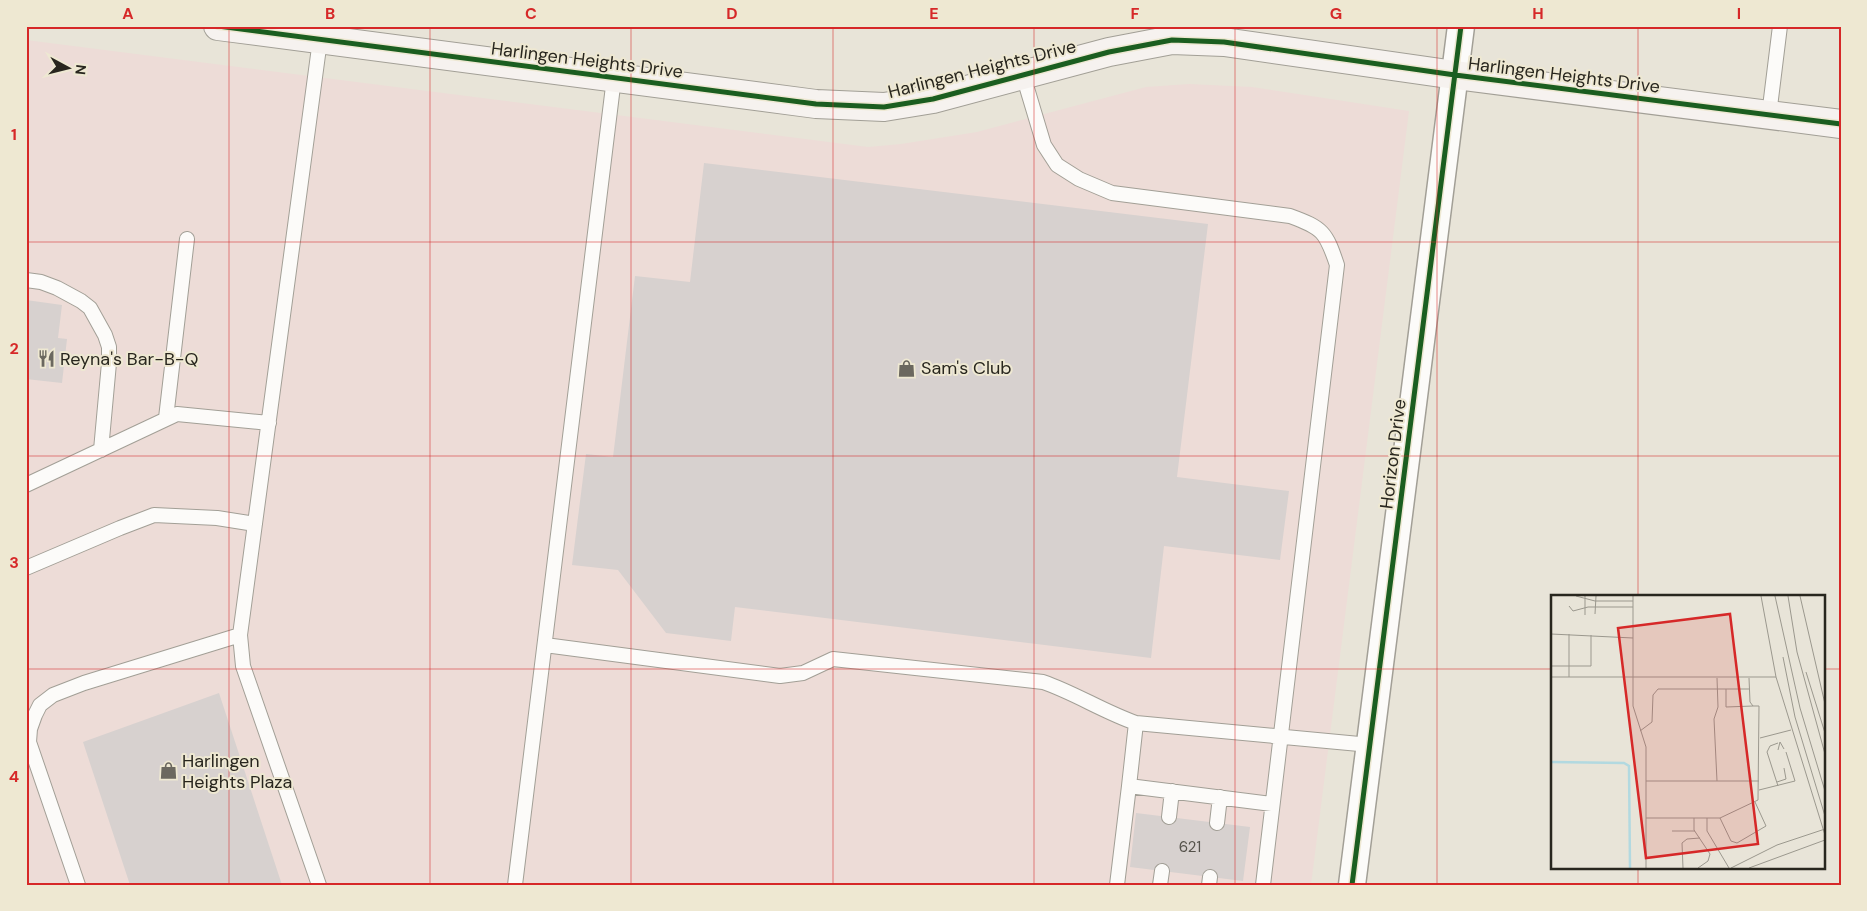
<svg xmlns="http://www.w3.org/2000/svg" width="1867" height="911" font-family="'DM Sans',sans-serif">
<rect width="100%" height="100%" fill="#e8e4d8"/>
<path fill="#eddcd7" d="M26,40L868,147L901,144L977,132L1146,87L1189,84L1252,87L1409,111L1311,885H26Z"/>
<path fill="#d7d1cf" d="M704,163L1208,224L1177,477L1289,491L1280,560L1164,546L1151,658L735,607L731,641L666,633L618,570L572,565L586,454L613,457L635,276L690,282Z
M26,300L62,305L58,338L67,339L62,383L26,379Z
M219,693L282,885H130L83,742Z
M1136,813L1250,827L1243,881L1130,867Z"/>
<g fill="none" stroke-linecap="round" stroke-linejoin="round">
<defs>
<path id="lane" d="M1023,75L1044,145L1057,165L1079,179L1112,193L1290,216C1323,228 1326,232 1337,265L1263,885
M1769,115L1780,26
M26,280L41,282L57,288L81,301L90,308L105,335L109,347V363L101,450
M166,418L187,239
M26,485L177,414L269,423
M26,568L120,528L154,515L217,518L255,524
M545,645L780,676L803,673L833,659L1043,682C1075,693 1104,712 1136,723L1370,745
M1129,786L1136,723
M1169,817L1172,791
M1217,823L1220,797
M78,885L29,742L30,729L35,715L40,705L53,695L84,683L240,635
M319,885L243,666L240,635L320,40
M515,885L614,78
M1117,885L1129,786L1272,804
M1160,885L1162,871
M1209,885L1210,877"/>
<path id="street" d="M1352,885L1461,26"/>
<path id="secondary" d="M218,26L816,104L884,107L933,99L1109,52L1172,40L1224,42L1455,75L1841,124"/>
</defs>
<use href="#lane" stroke="#a29f96" stroke-width="16"/>
<use href="#street" stroke="#a29f96" stroke-width="29"/>
<use href="#secondary" stroke="#a29f96" stroke-width="30"/>
<use href="#lane" stroke="#fcfbf9" stroke-width="14"/>
<use href="#street" stroke="#fcfbf9" stroke-width="26"/>
<use href="#secondary" stroke="#f6f2ef" stroke-width="28"/>
<defs>
<path id="cycleway" d="M218,26L816,104L884,107L933,99L1109,52L1172,40L1224,42L1455,75L1841,124
M1352,885L1461,26"/>
</defs>
<use href="#cycleway" stroke="#eee8d2" stroke-width="8"/>
<use href="#cycleway" stroke="#1b5e20" stroke-width="5"/>
</g>
<path fill="none" stroke="#d62828" stroke-width="1" stroke-opacity="0.55" d="M229,26V885M430,26V885M631,26V885M833,26V885M1034,26V885M1235,26V885M1437,26V885M1638,26V596M26,242H1841M26,456H1841M26,669H1552M1823,669H1841M1638,867V885"/>
<defs>
<symbol id="restaurant-bare" viewBox="-9 -9 18 18"><path d="M-5-6h1v4h1v-4h1v4h1v-4h1v5L-1.5 .5V6h-2V.5L-5-1ZM5-6V6H3V1.5H1.5Q1.5-4 5-6Z" fill="#6b685f" stroke="#eee8d2" stroke-width="2.5" paint-order="stroke"/></symbol>
<symbol id="shop-bare" viewBox="-9 -9 18 18"><path d="M-5-2.5h2.3a2.7 3.5 0 0 1 5.4 0H5L5.5 6h-11ZM-1.5-2.5h3a1.5 2.3 0 0 0-3 0Z" fill="#6b685f" stroke="#eee8d2" stroke-width="2.5" paint-order="stroke"/></symbol>
</defs>
<g fill-rule="evenodd">
<use href="#restaurant-bare" x="34" y="346" width="25" height="25"/>
<use href="#shop-bare" x="894" y="356" width="25" height="25"/>
<use href="#shop-bare" x="156" y="758" width="25" height="25"/>
</g>
<g text-anchor="middle" dominant-baseline="central" stroke-width="4" stroke-linejoin="round" paint-order="stroke">
<g font-size="15" fill="#54514a">
<text x="1190" y="847">621</text>
</g>
<g font-size="18" fill="#28261e" stroke="#eee8d2">
<text transform="translate(587 60) rotate(7)">Harlingen Heights Drive</text>
<text transform="translate(982 69) rotate(-14)">Harlingen Heights Drive</text>
<text transform="translate(1564 75) rotate(7)">Harlingen Heights Drive</text>
<text transform="translate(1393 454) rotate(-83)">Horizon Drive</text>
</g>
<g font-size="18" fill="#28261e" stroke="#eee8d2" text-anchor="start">
<text x="60" y="359">Reyna's Bar-B-Q</text>
<text x="921" y="368">Sam's Club</text>
<text x="182" y="761">Harlingen<tspan x="182" dy="21">Heights Plaza</tspan></text>
</g>
</g>
<g transform="translate(1551 595)">
<rect width="274" height="274" fill="#e8e4d8"/>
<path fill="none" stroke="#b2d9e0" stroke-width="2.5" d="M0,167L73,168L78,171L79,273"/>
<path fill="none" stroke="#9b988e" stroke-width="1" d="M25,1L44,6H82M82,1V111L95,152V273M210,1L225,82L274,240M224,1L249,113L274,196M237,1L246,57L274,159M249,1L274,109M18,11L22,16L37,12H82M44,19L45,1M34,20V1M0,39L82,43M232,62L244,122L274,221M0,71H40V40M255,77L274,138M0,82H225M18,82V39M166,83L167,112L163,124L166,186M175,94V112L202,111M89,136L101,127L102,100L107,94H198M209,143L240,135M227,148L219,151L216,157L227,191M227,155L229,147L233,154M95,186H208M226,187L235,184L233,173M208,195L244,186L235,157M95,223H169L207,205L208,111H202L199,107L198,83M143,223V235L159,259L157,266L147,273M156,223V236L178,273M169,223L180,246L186,248L215,231L204,207M121,236H144M132,273L131,248L136,244L149,243M180,273L226,250L274,234M198,273L274,245"/>
<path fill="#d62828" fill-opacity="0.15" stroke="#d62828" stroke-width="2.5" d="M179,19L207,249L95,263L67,33Z"/>
<rect width="274" height="274" fill="none" stroke="#28261e" stroke-width="2.5"/>
</g>
<rect width="1867" height="911" fill="none" stroke="#eee8d2" stroke-width="55"/>
<g transform="translate(68 68) rotate(97)" stroke="#eee8d2" stroke-width="4" paint-order="stroke">
<path d="M0-4L9 19L0 12L-9 19Z" fill="#28261e"/>
<text y="-8" font-size="14" font-weight="bold" text-anchor="middle" fill="#28261e">N</text>
</g>
<rect x="28" y="28" width="1812" height="856" fill="none" stroke="#d62828" stroke-width="2"/>
<g font-size="16" text-anchor="middle" font-weight="bold" fill="#d62828">
<text x="128" y="19">A</text>
<text x="330" y="19">B</text>
<text x="531" y="19">C</text>
<text x="732" y="19">D</text>
<text x="934" y="19">E</text>
<text x="1135" y="19">F</text>
<text x="1336" y="19">G</text>
<text x="1538" y="19">H</text>
<text x="1739" y="19">I</text>
<text x="14" y="140">1</text>
<text x="14" y="354">2</text>
<text x="14" y="568">3</text>
<text x="14" y="782">4</text>
</g>
</svg>
